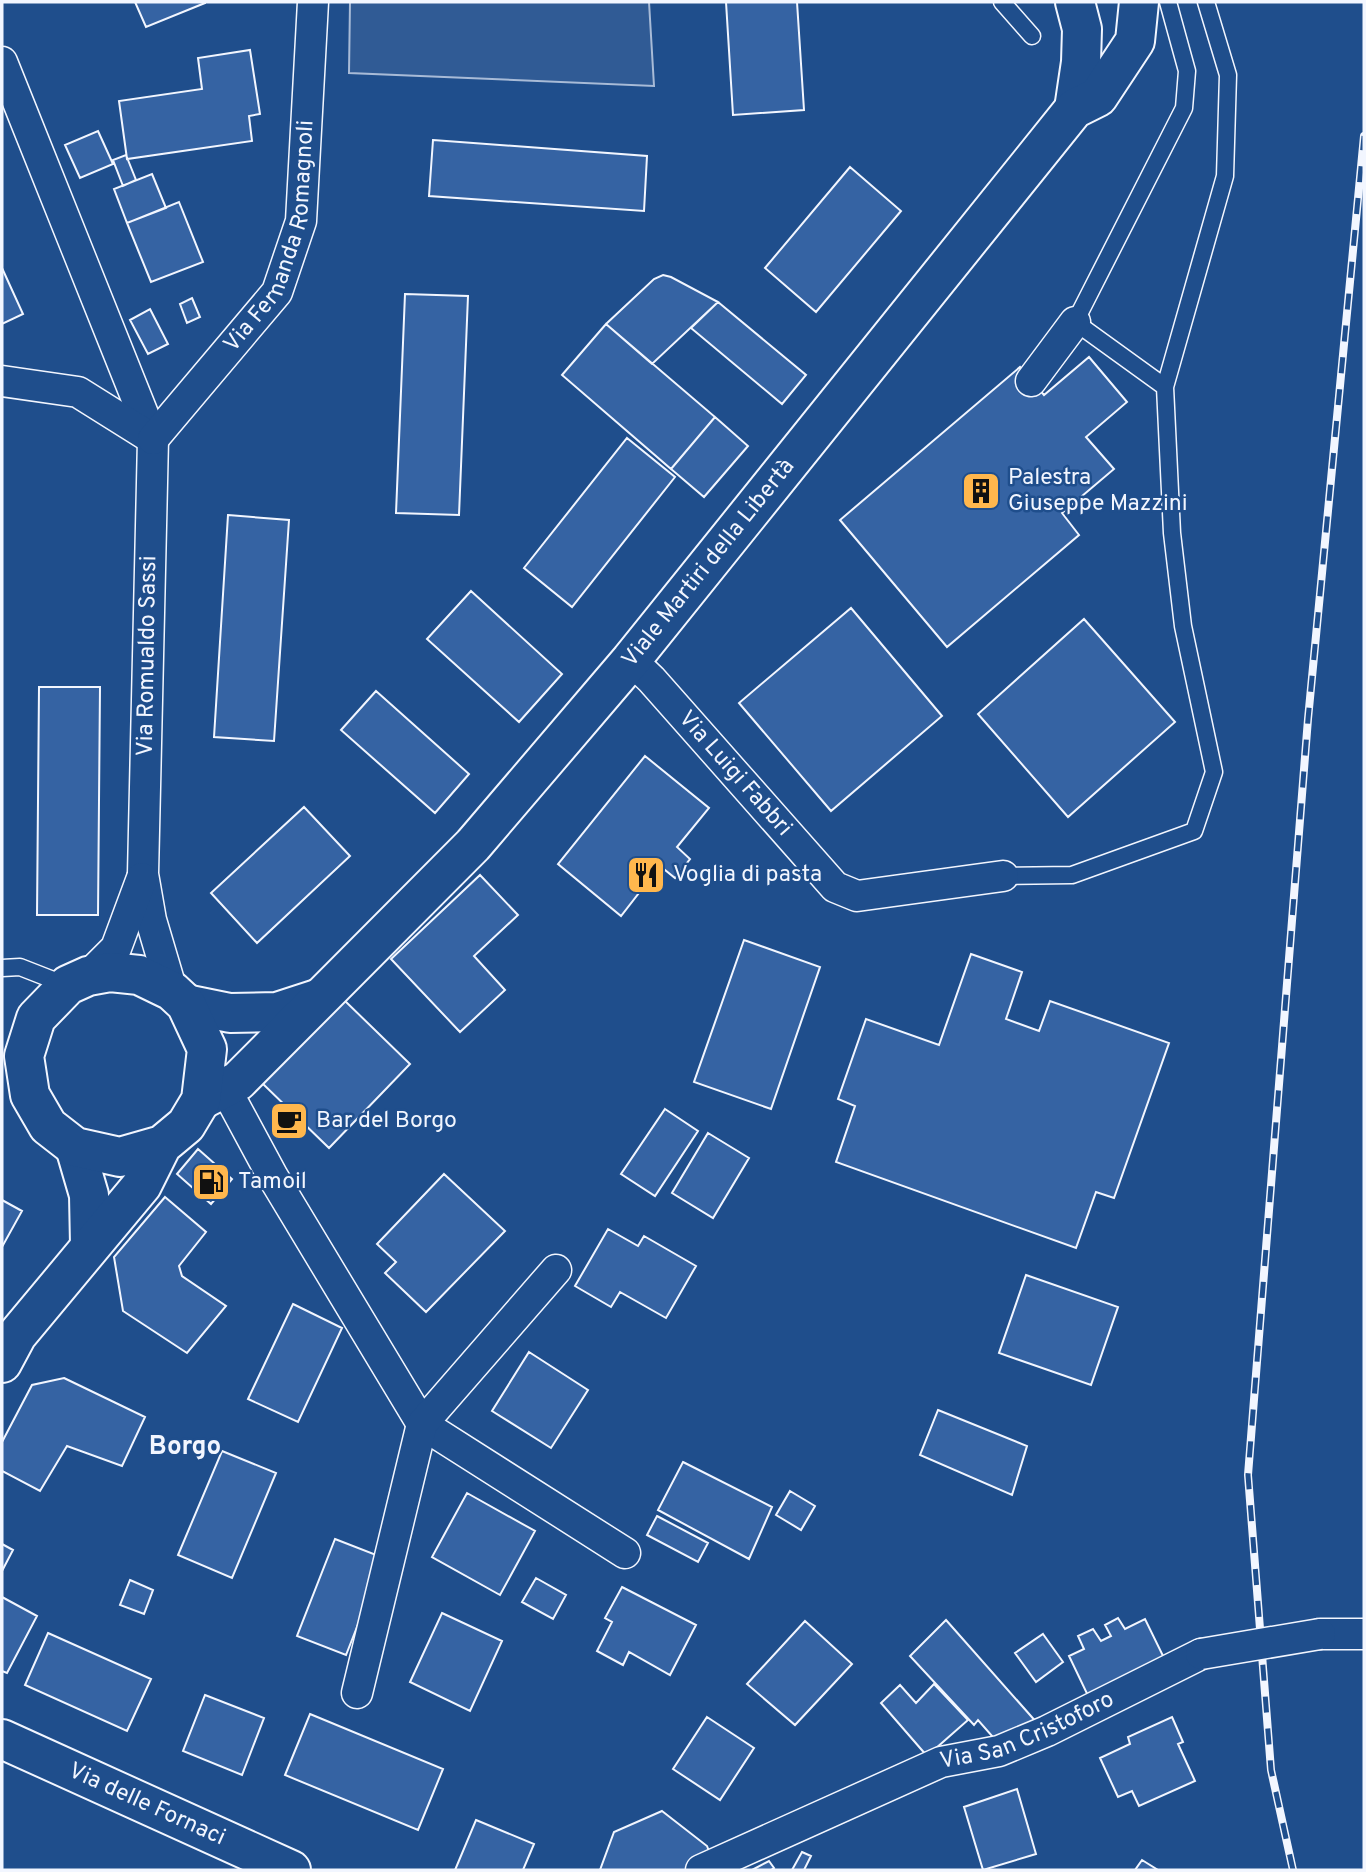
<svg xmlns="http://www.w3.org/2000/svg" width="1366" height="1872" font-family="Overpass,sans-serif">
<rect width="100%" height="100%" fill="#1f4e8c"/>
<path fill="#305b95" stroke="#a8bbd7" stroke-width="2" d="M350,2H649L654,86L349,73Z"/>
<path fill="#3563a3" stroke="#f2f6ff" stroke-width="2" d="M135,2H205V3L146,27Z
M726,2H797L804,110L733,115Z
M250,50L260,114L249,116L252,141L127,159L119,101L202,89L198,58Z
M98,131L113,164L80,178L65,145Z
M433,140L647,156L644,211L429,196Z
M126,155L136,180L123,186L113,160Z
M850,167L901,211L816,312L765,268Z
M152,174L166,208L127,223L114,189Z
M179,202L203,262L151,282L127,223Z
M2,268L23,314L2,324Z
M663,275L671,277L718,302L652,364L606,324L654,279Z
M405,294L468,296L459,515L396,513Z
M192,298L200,317L187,323L180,304Z
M718,302L806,375L782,404L691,328Z
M150,309L168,344L148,354L130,320Z
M606,324L715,417L671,469L562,375Z
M1089,357L1127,402L1086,437L1114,469L1062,513L1079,535L947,647L840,520L1020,367L1044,395Z
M715,417L748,446L704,497L671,469Z
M627,438L675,477L572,607L524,568Z
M228,515L289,520L274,741L214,737Z
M471,591L562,674L519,722L427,639Z
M851,608L942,716L831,811L739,703Z
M1084,619L1175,722L1068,817L978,714Z
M39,687H100L98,915H37Z
M376,691L469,774L435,813L341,730Z
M645,756L709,808L677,847L690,859L675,878L660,866L621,916L558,864Z
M304,807L350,856L257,943L211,893Z
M480,875L518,915L474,956L505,990L460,1032L391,959Z
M744,940L820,967L771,1109L694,1082Z
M971,954L1022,972L1006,1019L1039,1031L1050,1001L1169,1043L1114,1198L1096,1192L1076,1248L836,1162L855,1106L838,1099L866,1019L939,1045Z
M343,999L410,1064L329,1148L262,1083Z
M665,1109L698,1131L655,1196L621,1174Z
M708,1133L749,1158L713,1218L672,1193Z
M198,1149L232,1179L211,1204L177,1174Z
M444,1174L505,1231L426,1312L385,1273L396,1262L377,1244Z
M165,1197L206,1232L179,1266L182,1276L226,1306L187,1353L123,1311L114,1257Z
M2,1200L22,1211L2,1247Z
M608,1229L638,1246L644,1236L696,1266L666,1318L620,1292L611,1307L575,1286Z
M1026,1275L1118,1307L1091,1385L999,1353Z
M293,1304L342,1328L298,1422L248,1399Z
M529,1352L588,1390L551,1448L492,1411Z
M64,1378L145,1417L122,1466L67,1446L40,1491L2,1471V1442L32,1385Z
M938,1410L1027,1446L1012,1495L920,1455Z
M222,1451L276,1473L232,1578L178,1555Z
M683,1462L772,1507L749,1559L658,1510Z
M790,1491L815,1506L801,1530L776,1515Z
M467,1493L535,1531L500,1595L432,1557Z
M657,1516L708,1543L698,1562L647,1535Z
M335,1539L384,1558L346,1655L297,1636Z
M2,1544L13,1550L2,1571Z
M536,1578L566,1595L553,1619L522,1602Z
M130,1580L153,1590L144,1614L120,1605Z
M622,1587L696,1625L670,1675L629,1652L623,1665L597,1651L612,1622L605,1618Z
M2,1597L37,1616L7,1673L2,1671Z
M442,1613L502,1641L470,1711L410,1682Z
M1118,1618L1125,1629L1145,1619L1167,1664L1091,1702L1069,1656L1084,1649L1078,1636L1093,1629L1101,1641L1111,1636L1105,1625Z
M946,1620L1038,1724L999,1744L978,1720L974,1725L910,1656Z
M805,1621L852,1664L795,1725L747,1684Z
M48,1633L151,1679L127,1731L25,1685Z
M1043,1634L1063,1662L1036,1682L1015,1653Z
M934,1684L968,1720L927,1756L881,1703L900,1685L916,1703Z
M205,1695L264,1718L242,1775L183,1751Z
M310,1714L443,1769L418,1830L285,1775Z
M707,1717L754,1748L720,1800L673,1769Z
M1172,1717L1183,1742L1178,1744L1195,1781L1139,1806L1132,1791L1118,1797L1100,1758L1130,1744L1128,1737Z
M1017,1789L1036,1854L983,1870L964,1807Z
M662,1811L707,1846L712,1859L686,1870H600L614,1832Z
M476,1820L534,1844L523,1870H455Z
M802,1852L811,1856L804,1870H792Z
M1142,1860L1158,1870H1135Z
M769,1861L774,1868L771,1870H752Z"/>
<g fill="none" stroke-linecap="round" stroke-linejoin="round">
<defs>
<path id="lane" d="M1002,2L1032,36
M1165,387L1225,176L1228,75L1206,2
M1003,876L1072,875L1194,831L1214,772L1183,626L1172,533L1165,387L1075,322L1184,108L1187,71L1168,2
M2,968L20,967L66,985"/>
<g id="street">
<path d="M2,62L153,439L143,874L151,920L172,991"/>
<path d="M2,381L78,392L153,439"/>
<path d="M1031,381L1075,322"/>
<path id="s1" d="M153,439L277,292L301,221L313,2"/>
<path id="s2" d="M631,660L651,679L835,887L857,896L1003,876"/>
<path d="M88,976L116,948L142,878"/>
<path d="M225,1088L273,1177L422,1424L625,1553"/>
<path d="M1320,1634H1364"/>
<path d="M357,1693L422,1424L556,1270"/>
<path id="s3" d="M701,1870L941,1762L999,1751L1047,1731L1201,1654"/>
</g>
<g id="secondary">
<path d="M1074,109L1081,62L1082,29L1075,2"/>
<path d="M186,1004L230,1013L277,1012L317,999"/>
<path id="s4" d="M201,1100L238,1081L473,845L631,660L1074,109L1098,97L1135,41L1139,2"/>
<path d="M75,1147L89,1195L90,1245"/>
<path d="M2,1363L17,1335L142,1185L162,1145L186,1125L201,1100L207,1049L186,1004L172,991L139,975L110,972L88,976L68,985L36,1018L24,1056L30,1095L48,1126L75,1147L120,1157L162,1145"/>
<path id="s5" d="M2,1739L291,1870"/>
</g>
</defs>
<use href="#lane" stroke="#f2f6ff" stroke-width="19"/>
<use href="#street" stroke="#f2f6ff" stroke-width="33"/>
<use href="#secondary" stroke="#f2f6ff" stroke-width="42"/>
<use href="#lane" stroke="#1f4e8c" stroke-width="16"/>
<use href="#street" stroke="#1f4e8c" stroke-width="30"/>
<use href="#secondary" stroke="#1f4e8c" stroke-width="38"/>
<defs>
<path id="rail" d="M1293,1870L1271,1770L1248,1475L1308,719L1364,136"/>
</defs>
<use href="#rail" stroke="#f2f6ff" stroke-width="8"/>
<use href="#rail" stroke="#1f4e8c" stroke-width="5" stroke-dasharray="16" stroke-linecap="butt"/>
<defs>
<path id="street-bridge" d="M1201,1654L1320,1634"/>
</defs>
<use href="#street-bridge" stroke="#f2f6ff" stroke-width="33" stroke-linecap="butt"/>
<use href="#street-bridge" stroke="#1f4e8c" stroke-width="30"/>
</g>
<defs>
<symbol id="building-square" viewBox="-11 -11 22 22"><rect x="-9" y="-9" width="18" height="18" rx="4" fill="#ffb74d" stroke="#1f4e8c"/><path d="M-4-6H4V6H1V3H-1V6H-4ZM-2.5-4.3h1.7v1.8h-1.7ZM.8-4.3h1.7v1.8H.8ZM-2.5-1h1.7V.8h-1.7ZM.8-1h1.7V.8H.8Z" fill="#111"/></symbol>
<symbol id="restaurant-square" viewBox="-11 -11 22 22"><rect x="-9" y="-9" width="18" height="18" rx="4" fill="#ffb74d" stroke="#1f4e8c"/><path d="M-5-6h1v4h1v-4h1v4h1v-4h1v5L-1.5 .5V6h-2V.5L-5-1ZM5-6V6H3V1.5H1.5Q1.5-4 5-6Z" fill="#111"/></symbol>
<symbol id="cafe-square" viewBox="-11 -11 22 22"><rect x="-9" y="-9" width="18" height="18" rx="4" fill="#ffb74d" stroke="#1f4e8c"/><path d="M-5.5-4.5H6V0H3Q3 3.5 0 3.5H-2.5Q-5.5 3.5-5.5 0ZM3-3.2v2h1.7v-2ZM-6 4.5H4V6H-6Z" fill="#111"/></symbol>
<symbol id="fuel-square" viewBox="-11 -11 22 22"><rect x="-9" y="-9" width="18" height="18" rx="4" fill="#ffb74d" stroke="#1f4e8c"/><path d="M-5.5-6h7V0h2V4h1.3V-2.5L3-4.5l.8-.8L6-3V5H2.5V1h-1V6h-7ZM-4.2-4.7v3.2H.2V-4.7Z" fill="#111"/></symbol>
</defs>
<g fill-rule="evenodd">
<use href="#building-square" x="959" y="469" width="44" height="44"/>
<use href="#restaurant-square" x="624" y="853" width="44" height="44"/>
<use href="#cafe-square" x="267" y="1099" width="44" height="44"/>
<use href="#fuel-square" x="189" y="1160" width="44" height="44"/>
</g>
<g text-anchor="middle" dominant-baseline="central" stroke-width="5" stroke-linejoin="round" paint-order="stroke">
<g font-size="23" fill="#f2f6ff" stroke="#1f4e8c">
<text stroke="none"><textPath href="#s1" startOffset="243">Via Fernanda Romagnoli</textPath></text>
<text stroke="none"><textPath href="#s4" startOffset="742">Viale Martiri della Libertà</textPath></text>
<text transform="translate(148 656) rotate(-89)">Via Romualdo Sassi</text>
<text stroke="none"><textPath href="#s2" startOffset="154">Via Luigi Fabbri</textPath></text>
<text stroke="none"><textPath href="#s3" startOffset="355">Via San Cristoforo</textPath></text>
<text stroke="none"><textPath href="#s5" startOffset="159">Via delle Fornaci</textPath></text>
</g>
<g font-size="23" fill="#f2f6ff" stroke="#1f4e8c" text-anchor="start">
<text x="1008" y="478">Palestra<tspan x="1008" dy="26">Giuseppe Mazzini</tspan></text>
<text x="673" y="875">Voglia di pasta</text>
<text x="316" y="1121">Bar del Borgo</text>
<text x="238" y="1182">Tamoil</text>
</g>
<g font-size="26" font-weight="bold" fill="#f2f6ff" stroke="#1f4e8c">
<text x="185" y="1447">Borgo</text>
</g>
</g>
<rect width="1366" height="1872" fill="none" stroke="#f2f6ff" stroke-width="7"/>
</svg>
